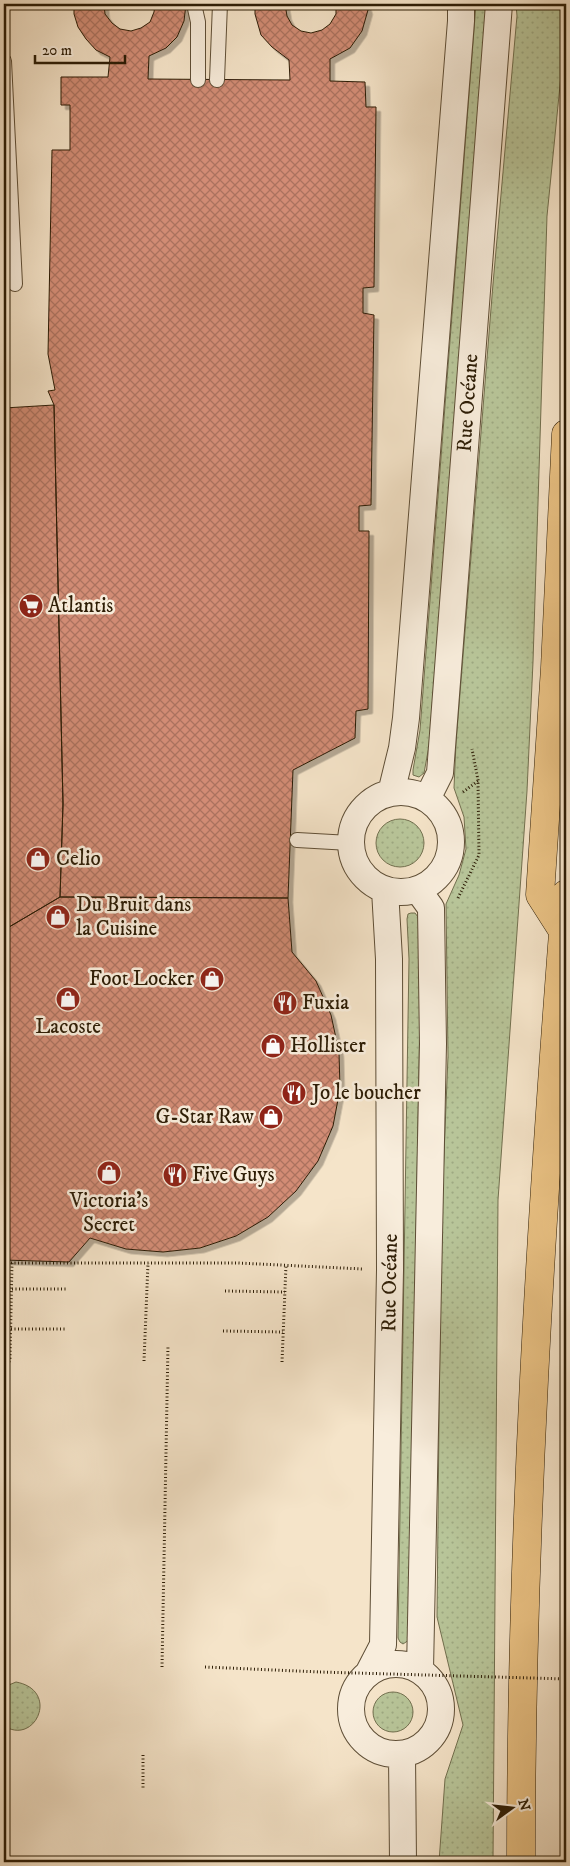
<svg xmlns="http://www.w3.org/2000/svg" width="570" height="1866" font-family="'IM FELL DW Pica',serif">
<defs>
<pattern id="grass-dots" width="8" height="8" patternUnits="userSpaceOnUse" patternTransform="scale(1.25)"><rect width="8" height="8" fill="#b8c599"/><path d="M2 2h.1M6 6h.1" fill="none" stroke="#9ea982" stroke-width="1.8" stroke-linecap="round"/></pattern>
<pattern id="building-cross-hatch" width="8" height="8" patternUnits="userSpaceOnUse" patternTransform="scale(1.25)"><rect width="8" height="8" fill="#d28c75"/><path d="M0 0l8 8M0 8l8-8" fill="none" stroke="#ab725e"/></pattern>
<filter id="shadow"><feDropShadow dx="4.5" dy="4.5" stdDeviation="0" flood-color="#0004"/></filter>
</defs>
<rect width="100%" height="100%" fill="#f5e4c9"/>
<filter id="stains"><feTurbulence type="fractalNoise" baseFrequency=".004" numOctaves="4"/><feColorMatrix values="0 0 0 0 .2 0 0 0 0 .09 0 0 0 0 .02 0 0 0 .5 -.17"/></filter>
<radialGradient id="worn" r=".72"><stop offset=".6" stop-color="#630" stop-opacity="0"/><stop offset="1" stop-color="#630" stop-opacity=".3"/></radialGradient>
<path fill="url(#grass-dots)" stroke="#72704f" d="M476,4H487L429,746L424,773L419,777L413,775V770L420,730Z
M516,4H566V25L547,216L533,662L527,791L498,1200L493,1862H439L445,1779L463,1725L437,1617L441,1229L448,1056L446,904L459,875L466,849L464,817L454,788L456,743L493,284L517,16Z
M376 843a24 24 0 1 1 48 0a24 24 0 1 1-48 0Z
M411,913H415L418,917L421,951L410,1585L409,1640L403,1644L400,1642L398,1638L409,959L407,919L408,914Z
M16,1682C60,1690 36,1746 4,1726V1687Z
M373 1712a20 20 0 1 1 40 0a20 20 0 1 1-40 0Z"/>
<path fill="url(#building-cross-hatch)" stroke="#2c1c05" filter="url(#shadow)" d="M74,4H104L105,14L112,23L120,29L131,31L141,28L150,22L154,12L155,4H186L184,21L177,37L166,48L149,56L148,79L290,80L289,60L272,47L261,35L255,14V4H285L287,16L292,25L301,31L311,33L322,30L330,24L336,14V4H366L368,10L362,31L350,48L330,59V81L365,82L366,107H376L374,287L363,288V313L374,315L371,505L359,506V531H369L368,709L356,711L355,738L293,770L288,898L60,897L63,804L54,405L48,391L55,390L48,354L52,150H70V105H61V77H108L110,57L96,50L86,39L78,27L74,14Z
M54,405L63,804L60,897L4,930V408Z
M60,897L288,898L292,952L316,981L331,1015L339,1052L340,1089L333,1126L318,1161L296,1191L268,1217L236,1236L200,1248L163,1252L126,1249L90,1238L69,1262L4,1260V930Z"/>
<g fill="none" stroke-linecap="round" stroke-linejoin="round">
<defs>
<path id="lane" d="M194,4L198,22V80
M4,61L15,284
M217,80L220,4
M297,840L350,843"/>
<path id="street" d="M351 842a50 50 0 1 1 100 0a50 50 0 1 1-100 0Z
M391,793L402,748L406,718L461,21V4
M427,799L440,773L499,4
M418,890L431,908L433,1044L420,1670
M351 1709a45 45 0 1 1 90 0a45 45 0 1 1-90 0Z
M369,1672L383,1645L390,1270L389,959L385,890
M402,1754L403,1862"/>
<path id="highway" d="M563,931L540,895L555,668L566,434
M521,1862C521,1539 541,1216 566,894"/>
</defs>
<use href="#lane" stroke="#5e4e36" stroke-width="16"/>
<use href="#street" stroke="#5e4e36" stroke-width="28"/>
<use href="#highway" stroke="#2c1c05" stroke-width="29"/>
<path stroke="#2c1c05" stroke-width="3" stroke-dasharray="1 2.5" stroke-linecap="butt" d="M463,792L478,781
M458,898L479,855L478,780L472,749
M4,1263H238L363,1269
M12,1289H68
M225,1291L285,1292
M11,1329H67
M223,1331L283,1332
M144,1361L148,1263
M282,1362L286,1265
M4,1386L10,1358L12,1263
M162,1667L168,1345
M205,1667L320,1672
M143,1755V1788"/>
<use href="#lane" stroke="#f8eddc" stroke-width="14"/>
<use href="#street" stroke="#f8eddc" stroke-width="26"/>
<use href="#highway" stroke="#eac284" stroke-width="28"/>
<path stroke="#2c1c05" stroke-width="3" stroke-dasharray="1 2.5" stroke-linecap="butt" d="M320,1672L566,1679"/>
</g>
<defs>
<symbol id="supermarket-disc" viewBox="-11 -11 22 22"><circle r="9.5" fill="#8f2418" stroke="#f8eddc"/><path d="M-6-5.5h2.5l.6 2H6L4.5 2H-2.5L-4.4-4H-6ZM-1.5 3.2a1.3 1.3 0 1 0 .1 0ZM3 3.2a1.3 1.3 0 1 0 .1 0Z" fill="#fff"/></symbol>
<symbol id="shop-disc" viewBox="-11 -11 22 22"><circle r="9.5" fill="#8f2418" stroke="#f8eddc"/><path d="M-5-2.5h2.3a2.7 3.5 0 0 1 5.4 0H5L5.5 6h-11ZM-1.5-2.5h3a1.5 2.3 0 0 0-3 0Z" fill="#fff"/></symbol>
<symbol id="restaurant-disc" viewBox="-11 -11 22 22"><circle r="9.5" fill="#8f2418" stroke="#f8eddc"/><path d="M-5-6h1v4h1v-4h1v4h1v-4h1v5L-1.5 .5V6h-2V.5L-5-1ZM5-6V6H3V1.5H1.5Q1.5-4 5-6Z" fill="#fff"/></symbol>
</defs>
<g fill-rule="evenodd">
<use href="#supermarket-disc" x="17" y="592" width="28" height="28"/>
<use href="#shop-disc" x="24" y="845" width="28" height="28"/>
<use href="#shop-disc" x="44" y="903" width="28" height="28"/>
<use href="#shop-disc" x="198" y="965" width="28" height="28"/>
<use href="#shop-disc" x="54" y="985" width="28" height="28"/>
<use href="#restaurant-disc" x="271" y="989" width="28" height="28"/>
<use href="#shop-disc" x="259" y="1032" width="28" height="28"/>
<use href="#restaurant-disc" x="280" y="1079" width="28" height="28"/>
<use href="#shop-disc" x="257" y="1103" width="28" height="28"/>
<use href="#shop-disc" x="95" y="1159" width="28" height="28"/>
<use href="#restaurant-disc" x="161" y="1161" width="28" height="28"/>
</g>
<g text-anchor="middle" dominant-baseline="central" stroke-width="5" stroke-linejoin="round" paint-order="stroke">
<g font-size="21" fill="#2c1c05" stroke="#f8eddc">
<text transform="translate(468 403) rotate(-86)">Rue Océane</text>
<text transform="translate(390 1283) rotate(-89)">Rue Océane</text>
</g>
<g font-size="21" fill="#2c1c05" stroke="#f8eddc" text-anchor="start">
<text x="48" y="606">Atlantis</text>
<text x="56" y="859">Celio</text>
<text x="76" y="905">Du Bruit dans<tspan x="76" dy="24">la Cuisine</tspan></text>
<text x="194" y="979" text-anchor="end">Foot Locker</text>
<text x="302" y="1003">Fuxia</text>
<text x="68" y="1027" text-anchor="middle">Lacoste</text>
<text x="290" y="1046">Hollister</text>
<text x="312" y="1093">Jo le boucher</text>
<text x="254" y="1117" text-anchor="end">G-Star Raw</text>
<text x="192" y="1175">Five Guys</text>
<text x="109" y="1201" text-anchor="middle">Victoria's<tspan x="109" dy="24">Secret</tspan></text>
</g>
</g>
<rect width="570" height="1866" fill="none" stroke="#f5e4c9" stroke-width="20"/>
<rect x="5" y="5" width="560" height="1856" fill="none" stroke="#2c1c05" stroke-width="2.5"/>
<rect x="10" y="10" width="550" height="1846" fill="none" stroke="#2c1c05"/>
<g transform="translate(512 1808) rotate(75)" stroke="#f8eddc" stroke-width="4" paint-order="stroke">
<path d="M0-4L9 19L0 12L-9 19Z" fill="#2c1c05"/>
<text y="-8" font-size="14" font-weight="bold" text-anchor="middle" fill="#2c1c05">N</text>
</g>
<path d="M35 55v8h90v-8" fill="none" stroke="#2c1c05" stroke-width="2.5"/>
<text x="42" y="55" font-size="15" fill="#2c1c05" stroke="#f8eddc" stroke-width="4" paint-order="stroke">20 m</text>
<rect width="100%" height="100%" filter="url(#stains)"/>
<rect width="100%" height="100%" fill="url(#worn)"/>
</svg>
